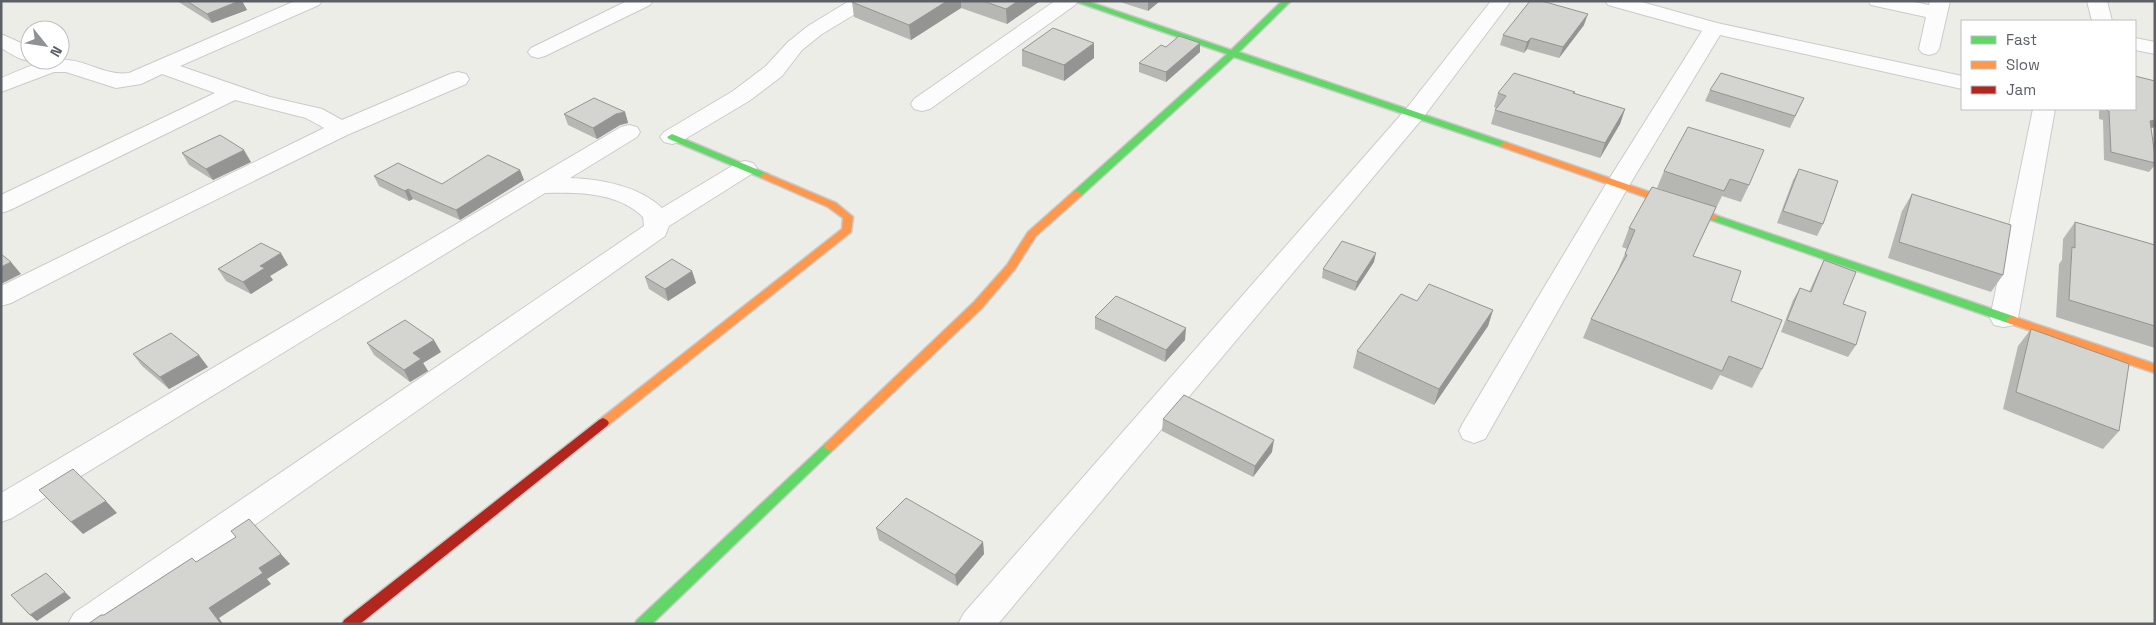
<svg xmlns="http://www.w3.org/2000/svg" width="2156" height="625" font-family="'Space Grotesk',sans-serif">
<rect width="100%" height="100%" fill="#edede8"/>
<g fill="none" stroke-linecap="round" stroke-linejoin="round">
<defs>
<path id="street" d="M295,1H322L319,5L180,66L270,97L322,109L342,120L450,74L458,72L466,74L469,79L466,84L347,135L124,245L11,303L1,306V286L324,128L306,118L235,100L10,210L1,213V195L215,93L162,74L141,84L116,88L66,72H54L1,92V78C22,70 45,57 68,60C89,62 107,76 129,73Z
M627,1H653L650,5L545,56L538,58L531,56L528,52L531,48Z
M849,1H873L870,5L822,34L802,50L782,76L749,101L680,142L672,144L664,142L660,137L664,132L733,91L766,66L788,42L808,26Z
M1055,1H1078L1075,5L930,109L922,111L914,109L911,104L914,99Z
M1491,1H1511L1422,119L998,624H958L964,613L1406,109Z
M1605,1H1638L1717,23L1962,76V89L1720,35L1630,184L1485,439L1474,443L1463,439L1459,431L1463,423L1606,184L1702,31L1608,5Z
M1868,1H1909L1929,5L1930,1H1950L1939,49L1936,53L1929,55L1922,53L1919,49L1926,17L1871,5Z
M2087,1H2107L2112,21H2092Z
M1,34L30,47V60H35C23,63 12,54 1,48Z
M2135,38L2155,42V54L2135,50Z
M2033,109H2055L2018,318L2014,325L2004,327L1994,325L1990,318Z
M629,125L637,127L640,132L637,137L570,178C601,179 639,186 662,208L737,163L745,161L753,163L757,168L753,173L669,226L665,236L114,624H68L74,613L644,226L643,217C618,192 578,192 545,193L12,518L1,522V493L621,127Z"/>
<path id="fast" d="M1074,1H1087L1231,50L1282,1H1291L1239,52L1508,143L1510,145L1508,147H1502L1234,57L1081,196H1073L1072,194L1073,192L1227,54Z
M672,134L768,174L770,176L768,178H762L669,139L667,137Z
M1712,214L2016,317L2018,320L2012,324L2008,323L1708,219L1707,217Z
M830,441L834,443L836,446L834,449L652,624H635L637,620L826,443Z"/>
<path id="slow" d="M1505,142L1716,215L1717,217L1716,219H1708L1502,147L1500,145Z
M765,173L836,203L853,217L851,232L607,426H599L597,423L599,420L842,229L843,218L828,207L762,178L760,176Z
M1077,191L1082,194L1081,196L1036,236L1015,269L982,308L834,449L830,451L826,449L824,446L826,443L974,302L1007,265L1028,232L1073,192Z
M2012,316L2155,364V373L2008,323L2006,320Z"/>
<path id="jam" d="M603,418L607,420L609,423L607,426L360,624H342L344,620L599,420Z"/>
</defs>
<use href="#street" stroke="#cacbca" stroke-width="2"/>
<use href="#fast" stroke="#c9c9c9" stroke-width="3"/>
<use href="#slow" stroke="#c9c9c9" stroke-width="3"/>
<use href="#jam" stroke="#c9c9c9" stroke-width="3"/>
<use href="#street" fill="#fcfcfc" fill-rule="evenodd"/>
<use href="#fast" fill="#63d668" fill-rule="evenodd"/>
<use href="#slow" fill="#ff974d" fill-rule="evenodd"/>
<use href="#jam" fill="#b3261e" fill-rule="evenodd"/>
</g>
<path fill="#b6b6b3" d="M177,1H242L247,10L212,23Z
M853,1H1040L1007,24L961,8L911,40L854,17L852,2Z
M1117,1H1160L1148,11Z
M1584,25L1559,58L1527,49L1524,53L1500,45L1503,35Z
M1200,43V52L1166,82L1139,72V63L1166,47Z
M1022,50L1094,58L1064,81L1022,66Z
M2155,81V127L2150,128L2155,156V165L2149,172L2104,160L2103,120L2099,119V109H2135Z
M1710,90L1804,98L1790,128L1705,101Z
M1498,93L1574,94L1625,109L1620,124L1600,158L1491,124L1495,110L1496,108L1494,107Z
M625,112L628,123L620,125L597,139L568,125L564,114Z
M1688,127L1749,185L1741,202L1722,196L1693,256L1731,301L1762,369L1752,388L1720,375L1712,390L1583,338L1591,319L1617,272L1627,249L1622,247L1629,228L1698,202L1657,188L1664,171Z
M182,153L251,162L213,180L189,165Z
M1799,169L1823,224L1817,236L1777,223L1793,180Z
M520,170L524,180L460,220L413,199L409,201L379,186L374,176L442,184Z
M1912,194L2003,275L1991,292L1888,258L1902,211Z
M2075,222L2155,245V348L2056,317L2059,264L2062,260L2063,239Z
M1824,260L1843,304L1856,345L1848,357L1781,332L1793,300L1800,288L1809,292L1818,272Z
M1374,262L1355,291L1322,278L1323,269Z
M288,265L270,276L273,280L251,294L226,281L218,269Z
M692,271L696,283L668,301L649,289L645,277Z
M1417,301L1493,310L1488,326L1434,405L1353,368L1357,351Z
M1095,317L1185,340L1165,362L1095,329Z
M2031,329L2119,431L2103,449L2003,409L2018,346Z
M367,343L441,352L423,363L428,371L410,382L374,355Z
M133,354L208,367L169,389L142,366Z
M1163,419L1272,452L1253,477L1162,431Z
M876,528L983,542L984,554L957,586L879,540Z"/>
<path fill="#949492" d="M239,1H242L247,10L212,23L207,14Z
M947,1H961V8L911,40L909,25Z
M1018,1H1040L1007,24L1006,9Z
M1148,1H1160L1148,11Z
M1588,14L1584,25L1559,58L1563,47Z
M1531,38L1527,49L1524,53L1527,42Z
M1094,43V58L1064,81V65Z
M1200,43V52L1166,82V72Z
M1625,109L1620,124L1600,158L1605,143Z
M625,112L628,123L620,125L597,139L593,128L616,114Z
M2155,120V127L2143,130L2150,121Z
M244,150L251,162L213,180L206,169Z
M520,170L524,180L460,220L456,210Z
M408,189L413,199L409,201L405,191Z
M281,253L288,265L270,276L273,280L251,294L243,282L260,266Z
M1376,253L1374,262L1355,291L1357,282Z
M11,262L21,274L1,284V267Z
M692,271L696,283L668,301L665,289Z
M1493,310L1488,326L1434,405L1439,389Z
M1186,328L1185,340L1165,362L1166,350Z
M434,340L441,352L423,363L428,371L410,382L404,370L413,353Z
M199,355L208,367L169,389L160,377Z
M1274,440L1272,452L1253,477L1255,466Z
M106,501L117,513L83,534L71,522Z
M983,542L984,554L957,586L955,575Z
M281,554L290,564L267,579L271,584L219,618L223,624H221L209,608L259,568Z
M65,592L71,598L37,621L30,615Z"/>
<path fill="#d4d4d0" stroke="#949492" d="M187,1H239L207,14Z
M853,1H947L909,25L852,2Z
M983,1H1018L1006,9Z
M1530,1H1542L1588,14L1563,47L1531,38L1527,42L1503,35Z
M1053,28L1094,43L1064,65L1022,50Z
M1179,36L1200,43L1166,72L1139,63L1161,45L1166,47Z
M1514,73L1575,92L1573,93L1625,109L1605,143L1495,110L1506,96L1498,93Z
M1721,73L1804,98L1795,116L1710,90Z
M2135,76L2155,81V120L2150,121L2155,156V163L2111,152L2109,111L2105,110V109H2135Z
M594,98L625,112L616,114L593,128L564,114Z
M1688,127L1764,150L1749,185L1730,179L1724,191L1664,171Z
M220,135L244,150L206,169L182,153Z
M488,155L520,170L456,210L408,189L405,191L374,176L398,163L442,184Z
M1799,169L1838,181L1823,224L1783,211Z
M1652,187L1716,207L1693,256L1741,271L1731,301L1782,320L1762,369L1729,356L1722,371L1591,319L1627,255L1625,254L1635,230L1629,228Z
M1912,194L2011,225L2003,275L1899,242Z
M2075,222L2155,245V326L2069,300L2072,247L2075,248Z
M1342,241L1376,253L1357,282L1323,269Z
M261,243L281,253L260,266L265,268L243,282L218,269Z
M1,254L11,262L1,267Z
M672,259L692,271L665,289L645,277Z
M1824,260L1856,272L1843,304L1866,312L1856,345L1787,320L1800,288L1811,292Z
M1429,284L1493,310L1439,389L1357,351L1401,294L1417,301Z
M1116,296L1186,328L1166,350L1095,317Z
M405,320L434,340L413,353L421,359L404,370L367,343Z
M2031,329L2129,364L2119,431L2016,392Z
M171,333L199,355L160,377L133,354Z
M1184,395L1274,440L1255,466L1163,419Z
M73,469L106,501L71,522L39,490Z
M906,498L983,542L955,575L876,528Z
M249,519L281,554L259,568L263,573L209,608L221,624H88L101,615H104L192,558L196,562L236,537L231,531Z
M46,573L65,592L30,615L11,595Z"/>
<rect width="2156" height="625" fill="none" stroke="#5d5f66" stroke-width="5"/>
<rect x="1961" y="20" width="175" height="90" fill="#ffffff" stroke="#bebfc2"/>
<rect x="1971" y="36" width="25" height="8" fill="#63d668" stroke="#bebfc2"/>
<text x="2006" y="45" font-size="15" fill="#5d5f66">Fast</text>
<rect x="1971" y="61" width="25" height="8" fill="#ff974d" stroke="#bebfc2"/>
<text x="2006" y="70" font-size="15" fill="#5d5f66">Slow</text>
<rect x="1971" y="86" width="25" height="8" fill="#b3261e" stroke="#bebfc2"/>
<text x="2006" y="95" font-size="15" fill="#5d5f66">Jam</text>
<g transform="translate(45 45) rotate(120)"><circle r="24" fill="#ffffff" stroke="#bebfc2"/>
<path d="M0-4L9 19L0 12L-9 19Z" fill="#8f9194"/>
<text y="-8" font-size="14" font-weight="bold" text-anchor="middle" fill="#5d5f66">N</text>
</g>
</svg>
